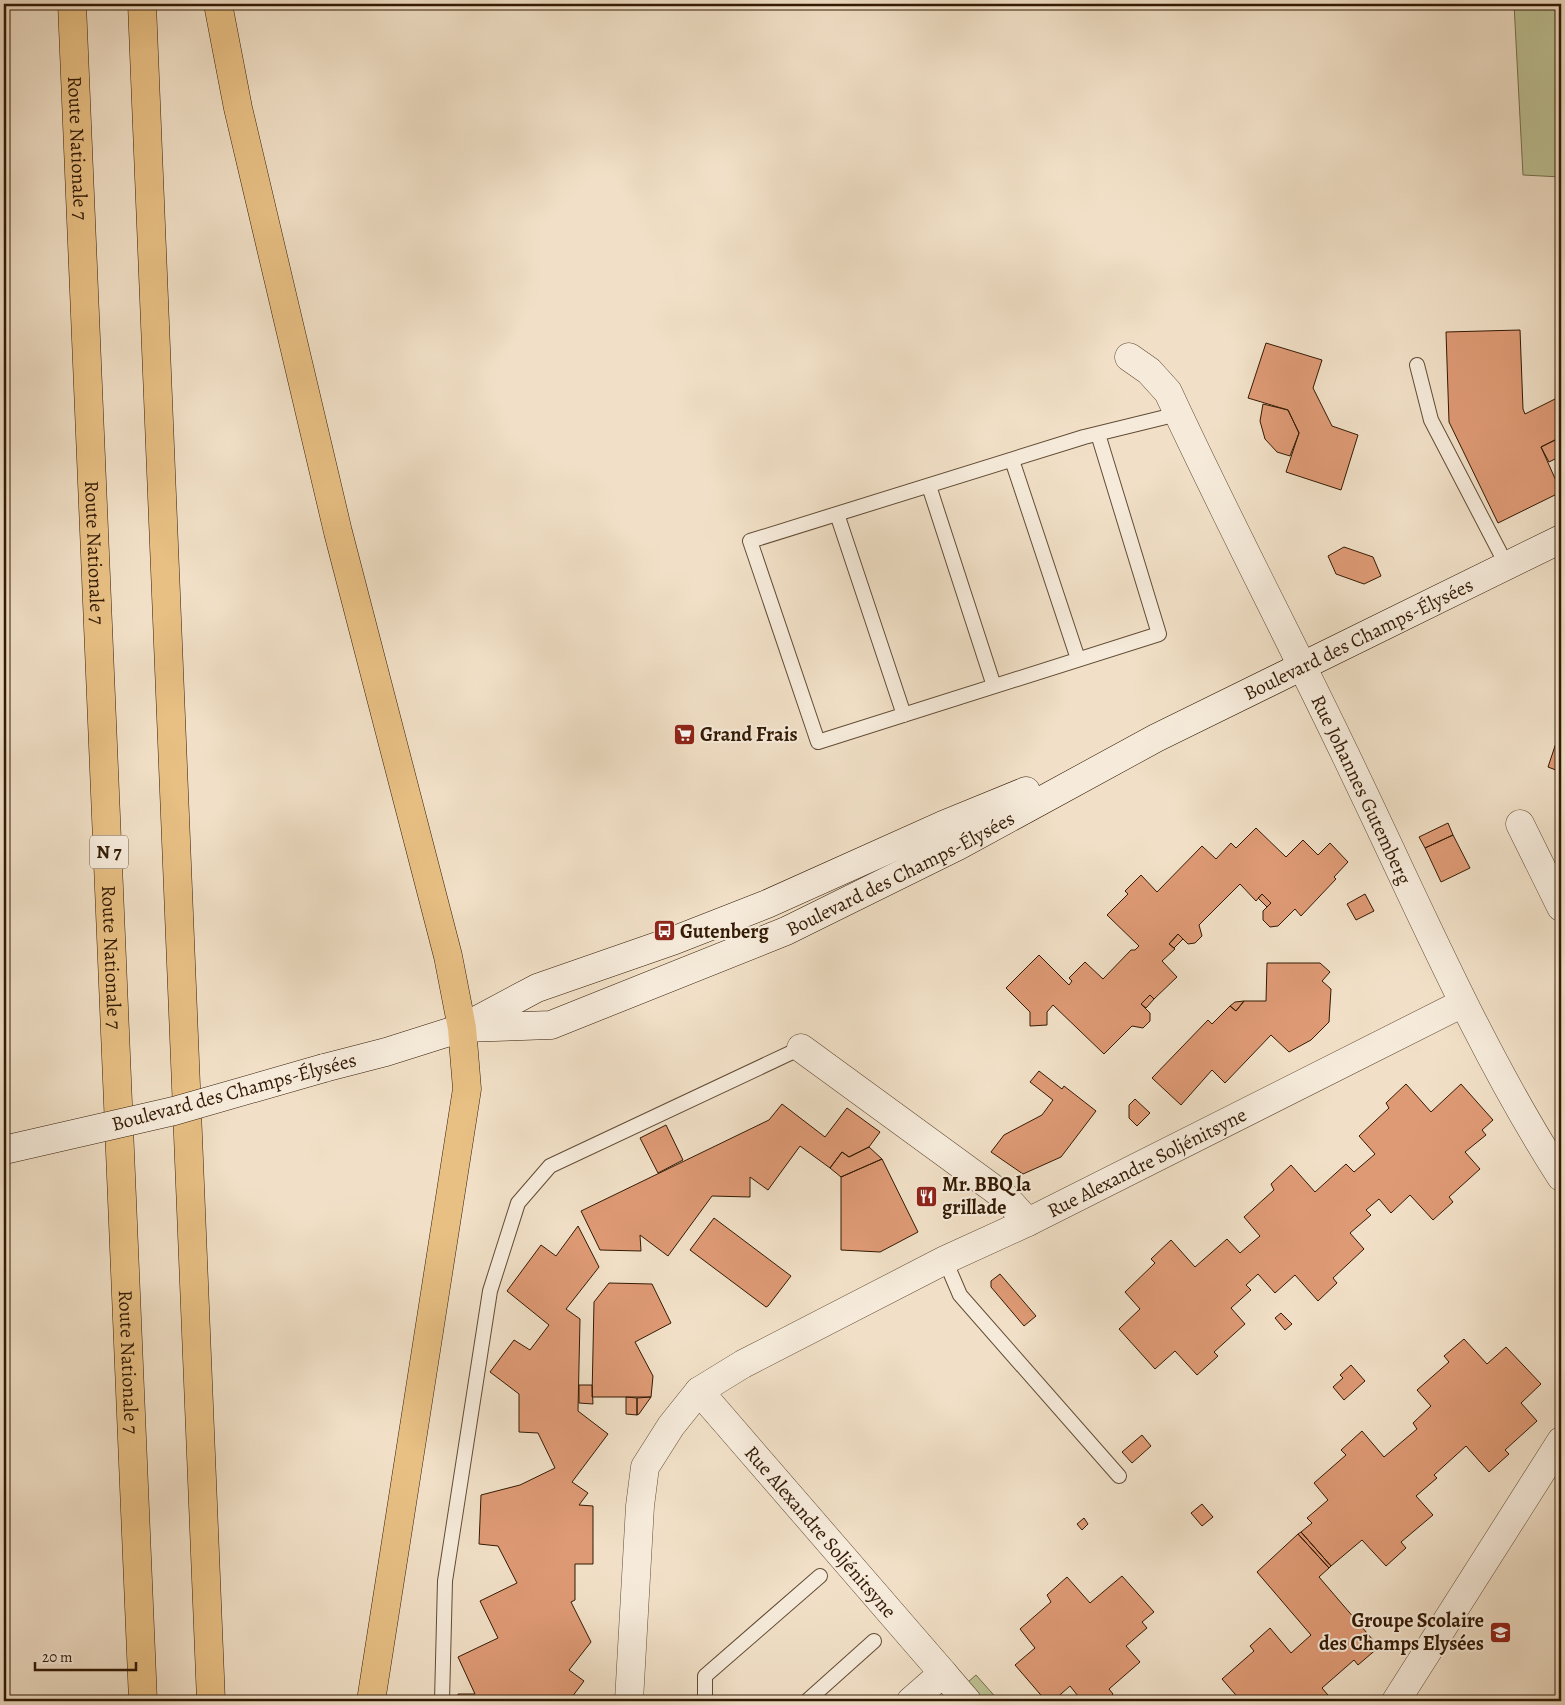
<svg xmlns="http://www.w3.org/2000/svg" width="1565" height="1705" font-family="Alegreya,serif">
<rect width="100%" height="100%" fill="#f1e0c7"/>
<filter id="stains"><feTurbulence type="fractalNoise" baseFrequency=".004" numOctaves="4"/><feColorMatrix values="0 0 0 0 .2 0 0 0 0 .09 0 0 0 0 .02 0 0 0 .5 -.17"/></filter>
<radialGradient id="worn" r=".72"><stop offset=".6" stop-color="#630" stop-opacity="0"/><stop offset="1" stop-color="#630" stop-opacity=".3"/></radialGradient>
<path fill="#bdc194" stroke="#786e4c" d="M1514,4H1561V177L1523,175Z
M976,1675L999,1701H946Z"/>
<path fill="#de9a75" stroke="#331a04" d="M1520,330L1523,409L1525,414L1561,396V437L1541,447L1561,492L1498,523L1449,422L1446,332Z
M1266,343L1322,360L1313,388L1332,426L1358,435L1341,490L1286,472L1299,433L1288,410L1248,398Z
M1263,404L1288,410L1299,433L1290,456L1277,452L1265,439L1260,421Z
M1561,437V456L1549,462L1541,447Z
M1344,547L1373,557L1381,576L1364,584L1336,574L1328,556Z
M1561,728V772L1548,767Z
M1448,823L1453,835L1425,848L1419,837Z
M1256,828L1286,857L1303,840L1318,855L1330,843L1348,862L1334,877L1336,879L1301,916L1295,909L1278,926L1270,927L1263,920V911L1271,903L1262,894L1256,901L1240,884L1199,925L1202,936L1195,943L1188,944L1178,934L1169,944L1175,949L1162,961L1177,977L1154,999L1150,995L1141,1004L1150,1013V1021L1143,1028L1132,1026L1104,1054L1053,1005L1047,1012V1025L1030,1026V1012L1006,988L1039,955L1069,985L1072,981L1069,978L1085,962L1103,979L1131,950H1135L1139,946L1107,915L1128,894L1125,891L1141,875L1157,892L1202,846L1216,859L1231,843L1236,848Z
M1453,835L1470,868L1441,882L1425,848Z
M1262,894L1271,903L1267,907L1258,898Z
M1365,894L1374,911L1356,920L1347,904Z
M1178,934L1183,939L1174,948L1169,944Z
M1267,963H1320L1330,972L1322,981L1331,989L1329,1022L1311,1040L1289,1052L1271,1035L1225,1083L1212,1070L1181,1105L1152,1078L1208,1020L1212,1024L1230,1006L1236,1011L1244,1001H1266Z
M1150,995L1154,999L1146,1008L1141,1004Z
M1244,1001L1236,1011L1230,1006L1235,1002Z
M1039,1071L1062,1089L1064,1086L1096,1111L1061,1157L1023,1174L991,1152L1004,1135L1042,1115L1053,1100L1030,1082Z
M1406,1084L1431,1112L1461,1084L1493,1120L1482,1130L1486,1135L1465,1152L1480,1169L1449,1197L1453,1202L1433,1220L1410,1195L1391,1213L1379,1199L1366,1210L1371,1215L1350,1233L1364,1249L1333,1278L1337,1283L1318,1301L1295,1275L1275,1293L1258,1274L1246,1285L1251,1290L1231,1308L1245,1324L1214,1352L1218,1356L1197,1375L1175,1351L1155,1369L1119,1329L1140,1309L1125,1292L1155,1263L1151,1259L1171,1240L1195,1267L1227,1239L1240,1253L1260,1236L1244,1217L1274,1190L1271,1184L1291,1165L1315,1192L1346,1164L1354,1172L1375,1154L1359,1136L1389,1108L1386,1103Z
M1135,1099L1150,1113L1137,1126L1129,1118V1105Z
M782,1104L825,1137L847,1108L880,1132L869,1147L849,1157L842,1152L830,1168L800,1146L768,1190L750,1177V1197L712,1196L668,1256L640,1235L641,1251L600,1250L581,1211L769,1120Z
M666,1125L683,1160L658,1173L640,1138Z
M869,1147L882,1159L841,1177L830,1168L842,1152L849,1157Z
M882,1159L918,1232L880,1252L841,1250V1177Z
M714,1218L791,1276L768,1306L766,1307L690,1250Z
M578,1226L599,1267L566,1309L580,1319L578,1411L608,1434L572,1482L588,1493L579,1505L593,1506V1564H575V1600L571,1602L591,1642L569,1670L584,1681L569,1701H458V1694H475L458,1657L498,1638L480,1601L517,1583L498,1546L479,1544L481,1495L520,1485L555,1468L538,1433L519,1432V1394L490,1372L514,1340L530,1350L549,1325L507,1291L541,1245L556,1256Z
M1000,1274L1036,1316L1024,1326L991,1287V1281Z
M609,1283L652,1284L671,1323L635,1342L653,1376L651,1397H592L594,1302Z
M1281,1313L1292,1324L1285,1330L1275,1318Z
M1464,1339L1487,1364L1506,1347L1541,1384L1521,1403L1537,1421L1505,1450L1509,1454L1489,1472L1466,1446L1434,1475L1437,1478L1416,1496L1433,1515L1401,1542L1406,1548L1386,1566L1362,1540L1331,1566L1301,1532L1312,1523L1307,1518L1328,1500L1314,1483L1346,1455L1341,1450L1362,1431L1384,1457L1417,1429L1413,1423L1431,1406L1417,1390L1449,1362L1444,1356Z
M1351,1365L1365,1381L1344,1400L1333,1387L1343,1378L1340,1375Z
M579,1385H592L593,1404L579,1403Z
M626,1397L637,1398V1415L626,1414Z
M651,1397L639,1414L637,1415V1398Z
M1142,1435L1151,1446L1132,1463L1122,1452Z
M1202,1504L1213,1517L1202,1526L1191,1513Z
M1084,1518L1088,1524L1082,1530L1077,1524Z
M1301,1532L1331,1566L1329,1568L1298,1534Z
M1298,1534L1329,1568L1319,1577L1379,1647L1358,1665L1354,1660L1322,1688L1333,1701H1241L1222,1679L1254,1651L1250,1646L1270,1628L1291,1653L1311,1635L1257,1572Z
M1122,1576L1154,1612L1142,1622L1147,1628L1126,1646L1140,1662L1109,1689L1113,1694L1106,1701H1082L1070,1686L1053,1701H1046L1015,1665L1035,1648L1020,1629L1051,1602L1047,1595L1067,1577L1090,1603Z"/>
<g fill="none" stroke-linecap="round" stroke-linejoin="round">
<defs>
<path id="lane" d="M1417,365L1431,420L1507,566
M1098,434L1159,634L818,742L750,541L1084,437L1178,414
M1012,460L1078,659
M929,486L994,686
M837,514L904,715
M945,1260L960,1295L1119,1476
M442,1701L445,1581L490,1291L518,1203L550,1166L801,1048
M705,1701V1676L820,1576
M807,1701L874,1641"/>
<g id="street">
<path id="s1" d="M1129,357L1149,371L1168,392C1228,522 1295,648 1356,777C1421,912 1480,1051 1561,1177"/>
<path d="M1520,824L1561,907"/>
<path d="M801,1048L1005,1197L1028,1222"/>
<path id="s2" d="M699,1391L943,1673L911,1701"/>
<path d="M943,1673L967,1701"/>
<path id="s3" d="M629,1701L640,1506L645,1467L671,1426L699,1391L743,1364L945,1260L1028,1222L1463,1003"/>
<path d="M1396,1701L1561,1441"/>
</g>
<g id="secondary">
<path id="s4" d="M462,1028L551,1025L786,931L958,846L1156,738L1561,539"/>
<path d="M324,1068L386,1052L462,1028L537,988L675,940L767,904L943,825L1026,791"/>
</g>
<g id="primary">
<path id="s5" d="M72,4L143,1701"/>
<path d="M142,4L211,1701"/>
<path d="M218,4L238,108L338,532L448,956L462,1028L467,1089L371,1701"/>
</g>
</defs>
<use href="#lane" stroke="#624c35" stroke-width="16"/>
<use href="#street" stroke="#624c35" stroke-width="29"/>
<use href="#secondary" stroke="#331a04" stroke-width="29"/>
<use href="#primary" stroke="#331a04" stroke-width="29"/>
<use href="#lane" stroke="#f6ebdb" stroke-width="14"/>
<use href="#street" stroke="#f6ebdb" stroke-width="28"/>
<use href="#secondary" stroke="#f6ebdb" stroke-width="28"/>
<use href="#primary" stroke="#e8c084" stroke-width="28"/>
<defs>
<path id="secondary-bridge" d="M4,1150L174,1111L324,1068"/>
</defs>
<use href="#secondary-bridge" stroke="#331a04" stroke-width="29" stroke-linecap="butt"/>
<use href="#secondary-bridge" stroke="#f6ebdb" stroke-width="28"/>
</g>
<defs>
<symbol id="supermarket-square" viewBox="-11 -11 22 22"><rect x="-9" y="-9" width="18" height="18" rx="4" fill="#8f2418" stroke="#f6ebdb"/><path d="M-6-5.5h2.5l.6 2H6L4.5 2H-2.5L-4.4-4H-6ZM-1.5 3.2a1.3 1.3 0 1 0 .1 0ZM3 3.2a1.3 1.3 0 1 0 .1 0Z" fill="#fff"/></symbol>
<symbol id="bus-square" viewBox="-11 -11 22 22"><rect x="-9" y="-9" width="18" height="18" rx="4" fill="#8f2418" stroke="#f6ebdb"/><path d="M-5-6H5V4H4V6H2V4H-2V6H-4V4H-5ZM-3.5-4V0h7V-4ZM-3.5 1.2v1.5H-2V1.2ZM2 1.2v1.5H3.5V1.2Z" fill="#fff"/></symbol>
<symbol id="restaurant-square" viewBox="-11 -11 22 22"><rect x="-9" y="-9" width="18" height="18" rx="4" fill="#8f2418" stroke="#f6ebdb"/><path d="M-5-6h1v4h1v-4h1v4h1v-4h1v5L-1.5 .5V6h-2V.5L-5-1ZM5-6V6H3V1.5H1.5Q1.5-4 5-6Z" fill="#fff"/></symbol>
<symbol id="school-square" viewBox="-11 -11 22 22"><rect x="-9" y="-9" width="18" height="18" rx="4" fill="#8f2418" stroke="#f6ebdb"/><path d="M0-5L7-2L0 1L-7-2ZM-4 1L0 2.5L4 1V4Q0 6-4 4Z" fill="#fff"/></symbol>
</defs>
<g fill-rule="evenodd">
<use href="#supermarket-square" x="672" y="722" width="25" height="25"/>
<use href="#bus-square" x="652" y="918" width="25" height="25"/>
<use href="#restaurant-square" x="914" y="1184" width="25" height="25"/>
<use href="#school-square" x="1488" y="1620" width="25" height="25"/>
</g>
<g text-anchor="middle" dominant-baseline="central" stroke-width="4" stroke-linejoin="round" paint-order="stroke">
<rect fill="#f6ebdb" stroke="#6e5944" stroke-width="1" x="90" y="835.5" width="38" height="33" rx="4"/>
<g font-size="19" font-weight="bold" fill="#331a04">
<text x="109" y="852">N 7</text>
</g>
<g font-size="20" fill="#331a04" stroke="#f6ebdb">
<text stroke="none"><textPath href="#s5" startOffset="144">Route Nationale 7</textPath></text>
<text stroke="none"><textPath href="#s5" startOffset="549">Route Nationale 7</textPath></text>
<text stroke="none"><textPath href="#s4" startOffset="985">Boulevard des Champs-Élysées</textPath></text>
<text stroke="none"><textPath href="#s1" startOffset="495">Rue Johannes Gutemberg</textPath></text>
<text stroke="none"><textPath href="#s4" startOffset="470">Boulevard des Champs-Élysées</textPath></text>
<text stroke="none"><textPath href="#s5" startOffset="954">Route Nationale 7</textPath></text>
<text transform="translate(234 1092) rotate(-15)">Boulevard des Champs-Élysées</text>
<text stroke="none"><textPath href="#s3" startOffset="831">Rue Alexandre Soljénitsyne</textPath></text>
<text stroke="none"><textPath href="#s5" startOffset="1359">Route Nationale 7</textPath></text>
<text stroke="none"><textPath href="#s2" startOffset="186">Rue Alexandre Soljénitsyne</textPath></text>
</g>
<g font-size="20" font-weight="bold" fill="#331a04" stroke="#f6ebdb" text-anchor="start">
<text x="700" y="734">Grand Frais</text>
<text x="680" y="931">Gutenberg</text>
<text x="942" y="1184">Mr. BBQ la<tspan x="942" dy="23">grillade</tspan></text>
<text x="1484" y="1620" text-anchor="end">Groupe Scolaire<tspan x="1484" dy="23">des Champs Elysées</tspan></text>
</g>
</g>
<rect width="1565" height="1705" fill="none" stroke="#f1e0c7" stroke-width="20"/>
<rect x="5" y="5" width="1555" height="1695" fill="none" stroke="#331a04" stroke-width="2.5"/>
<rect x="10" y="10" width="1545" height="1685" fill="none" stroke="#331a04"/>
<path d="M35 1662v8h101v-8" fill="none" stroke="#331a04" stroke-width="2.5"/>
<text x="42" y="1662" font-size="15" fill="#331a04" stroke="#f6ebdb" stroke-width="4" paint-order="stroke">20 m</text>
<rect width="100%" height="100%" filter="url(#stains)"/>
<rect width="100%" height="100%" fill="url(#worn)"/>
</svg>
